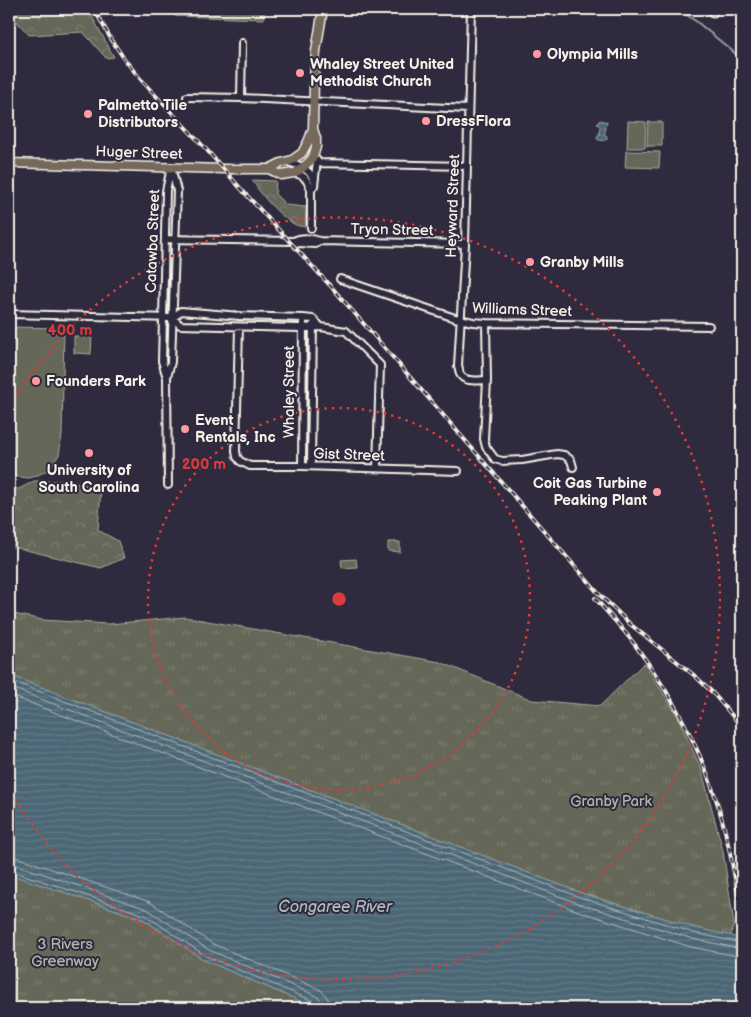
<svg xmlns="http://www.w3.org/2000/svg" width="751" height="1017" font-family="'Balsamiq Sans',sans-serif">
<defs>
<pattern id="forest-crowns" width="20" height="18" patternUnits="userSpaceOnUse" patternTransform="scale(1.25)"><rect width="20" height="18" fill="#656758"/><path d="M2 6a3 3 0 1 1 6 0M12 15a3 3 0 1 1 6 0" fill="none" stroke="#7c7d70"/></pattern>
<pattern id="park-tufts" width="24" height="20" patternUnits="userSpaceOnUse" patternTransform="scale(1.25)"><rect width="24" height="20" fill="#656758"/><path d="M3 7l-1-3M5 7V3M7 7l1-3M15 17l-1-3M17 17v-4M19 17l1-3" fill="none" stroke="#7c7d70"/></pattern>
<pattern id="water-rules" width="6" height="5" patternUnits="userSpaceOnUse" patternTransform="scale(1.25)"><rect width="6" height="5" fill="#4c6674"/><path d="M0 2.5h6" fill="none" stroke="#667c88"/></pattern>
</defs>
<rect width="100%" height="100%" fill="#2f2a3d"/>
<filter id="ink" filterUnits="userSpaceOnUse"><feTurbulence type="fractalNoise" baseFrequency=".02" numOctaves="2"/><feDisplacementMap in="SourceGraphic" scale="10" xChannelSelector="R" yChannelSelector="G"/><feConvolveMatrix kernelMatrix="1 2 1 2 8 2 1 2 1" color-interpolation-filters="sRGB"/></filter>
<g filter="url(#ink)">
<path fill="#656758" stroke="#acaca0" d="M628,121L646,122L645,148H627Z
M648,122H662V146H647Z
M626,151L660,152L659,168L625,167Z
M9,327L64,328L62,435L59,455L52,465L46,471L36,476L29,478L9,476Z
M74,336H92L91,354L74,353Z
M388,542H400V552L388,551Z
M356,559L357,567L342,568L341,560Z"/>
<path fill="url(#forest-crowns)" stroke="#acaca0" d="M9,9H88L114,57L106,58L83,32L29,35L9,13Z
M252,180L276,181L275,194L286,205L306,207L305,227C301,226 297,226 294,224C278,215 261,195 252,180Z
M34,481H71L101,489L98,530L118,541L124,558L101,568L9,546V488L19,489Z"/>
<path fill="url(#park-tufts)" stroke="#acaca0" d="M176,9H264V19L175,16Z
M9,613L43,620L109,624L185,617L440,662L532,700L600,706L644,663L677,715L702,771L723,851L734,924L731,936L696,928L584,894L9,675Z
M9,874L143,919L204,960L316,1008H23L9,1001Z"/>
<path fill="url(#water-rules)" stroke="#8f9ea2" d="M600,120L607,122V124L605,126V135L607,136V139C604,141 600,141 597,139V136L599,135L600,126L597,124L598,122Z
M9,675L584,894L696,928L742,938V1008H316L204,960L143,919L9,874Z"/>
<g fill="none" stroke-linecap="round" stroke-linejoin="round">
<path stroke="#b1b9ba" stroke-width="1" d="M9,680L582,898L694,933L742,943
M9,687L580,904L693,939L742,949
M9,695L578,911L691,947L742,957
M9,856L16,857L150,902L213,944L321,990L328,999L330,1008
M9,864H14L147,909L209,950L317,996L322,1002L323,1008
M9,870L145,915L206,956L313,1001L316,1004V1008"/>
<path stroke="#8f9ea2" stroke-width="2" d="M678,9L697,22L742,59"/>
<defs>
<path id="minor" d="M471,9L465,244L458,366C459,366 459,373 460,374C464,383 479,380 487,380
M713,13V9
M187,97L241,98L468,109
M241,98L242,43
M288,162C300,165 309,169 314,180
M317,163L467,166
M294,173C306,176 306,179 311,189
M311,228V189L314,186L317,160
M165,239L294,241C301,237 312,238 319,241L465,244
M294,241L298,243L315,244L319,241
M340,279L455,318L473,322L486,323L709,326
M9,314L173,318L181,311L240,316L303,318L313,319L321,327
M173,318L180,325L299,328L321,327L346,331L380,365L377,468
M486,323L487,380L484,439L486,447L495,459L502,461L522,460L557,454L564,455L571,460L573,467
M239,327L236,451L237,457L240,461L250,466H302L458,471
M167,377L171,362L177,191L172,171
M302,466L303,318
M311,466L313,325
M168,485L167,378L162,361L166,191L171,167"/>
<path id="major" d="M9,163L224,169H269L281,175L294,173L300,170L310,161L313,157L316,147V138L313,129L314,80L316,51L323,9
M269,169L281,163L292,160L302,153L308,142L313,129"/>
</defs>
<use href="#minor" stroke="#f4f1e8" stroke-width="10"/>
<use href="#major" stroke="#f4f1e8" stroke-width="11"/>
<use href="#minor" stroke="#2f2a3d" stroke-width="6"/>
<use href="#major" stroke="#76695c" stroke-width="8"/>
<defs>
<path id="rail" d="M94,9L111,39L125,60L143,82L205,148L242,190L336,292L599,594L630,624L695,676L711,691L742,727
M595,598C608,614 623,628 635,645C669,691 697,741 715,796C728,835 734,875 742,915"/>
</defs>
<use href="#rail" stroke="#f4f1e8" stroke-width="4"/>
<use href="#rail" stroke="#2f2a3d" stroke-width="2" stroke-dasharray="5.5" stroke-linecap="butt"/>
</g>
</g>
<g fill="none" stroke="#d93c3b" stroke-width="2.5" stroke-dasharray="2.5 5">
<circle cx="339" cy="599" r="191"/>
<path d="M9 408A381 381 0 1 1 9 789"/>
</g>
<g fill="#ff9aa2" stroke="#2f2a3d" stroke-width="2">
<circle cx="537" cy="54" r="5"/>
<circle cx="300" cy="73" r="5"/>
<circle cx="88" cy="114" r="5"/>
<circle cx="426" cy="121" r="5"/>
<circle cx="530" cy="262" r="5"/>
<circle cx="36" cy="381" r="5"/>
<circle cx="185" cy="429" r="5"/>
<circle cx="89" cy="453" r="5"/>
<circle cx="657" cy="492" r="5"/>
</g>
<g text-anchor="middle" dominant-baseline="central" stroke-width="4" stroke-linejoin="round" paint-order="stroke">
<g font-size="15" font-weight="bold" fill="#f4f1e8" stroke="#2f2a3d" text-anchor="start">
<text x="547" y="54">Olympia Mills</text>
<text x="310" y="64">Whaley Street United<tspan x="310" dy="17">Methodist Church</tspan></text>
<text x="98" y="105">Palmetto Tile<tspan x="98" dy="17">Distributors</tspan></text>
<text x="436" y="121">DressFlora</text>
<text x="540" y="262">Granby Mills</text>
<text x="46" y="381">Founders Park</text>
<text x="195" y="420">Event<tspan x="195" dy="17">Rentals, Inc</tspan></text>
<text x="89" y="470" text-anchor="middle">University of<tspan x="89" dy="17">South Carolina</tspan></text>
<text x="647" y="483" text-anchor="end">Coit Gas Turbine<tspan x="647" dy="17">Peaking Plant</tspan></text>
</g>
<g font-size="15" fill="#f4f1e8" stroke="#2f2a3d">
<text transform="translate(139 153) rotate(2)">Huger Street</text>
<text transform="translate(453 206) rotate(-88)">Heyward Street</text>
<text transform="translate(392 230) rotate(1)">Tryon Street</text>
<text transform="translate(153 241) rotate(-88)">Catawba Street</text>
<text transform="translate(522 310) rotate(2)">Williams Street</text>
<text transform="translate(289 392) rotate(-90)">Whaley Street</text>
<text transform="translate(349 455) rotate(2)">Gist Street</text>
</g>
<g font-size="15" fill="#b4b3a7" stroke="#2f2a3d">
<text x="611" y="801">Granby Park</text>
<text x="65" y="944">3 Rivers<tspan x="65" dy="17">Greenway</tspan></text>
</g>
<g font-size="16" font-style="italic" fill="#b1b9ba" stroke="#2f2a3d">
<text x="335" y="907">Congaree River</text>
</g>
</g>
<circle cx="339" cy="599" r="8" fill="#d93c3b" stroke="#2f2a3d" stroke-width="2.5"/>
<g font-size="15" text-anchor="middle" font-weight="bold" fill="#d93c3b" stroke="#2f2a3d" stroke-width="4" stroke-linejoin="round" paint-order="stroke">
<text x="70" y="335">400 m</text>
<text x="204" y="469">200 m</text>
</g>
<rect width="751" height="1017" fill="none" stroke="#2f2a3d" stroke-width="30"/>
<rect x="15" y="15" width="721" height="987" fill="none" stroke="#f4f1e8" stroke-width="2" filter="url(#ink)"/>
</svg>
